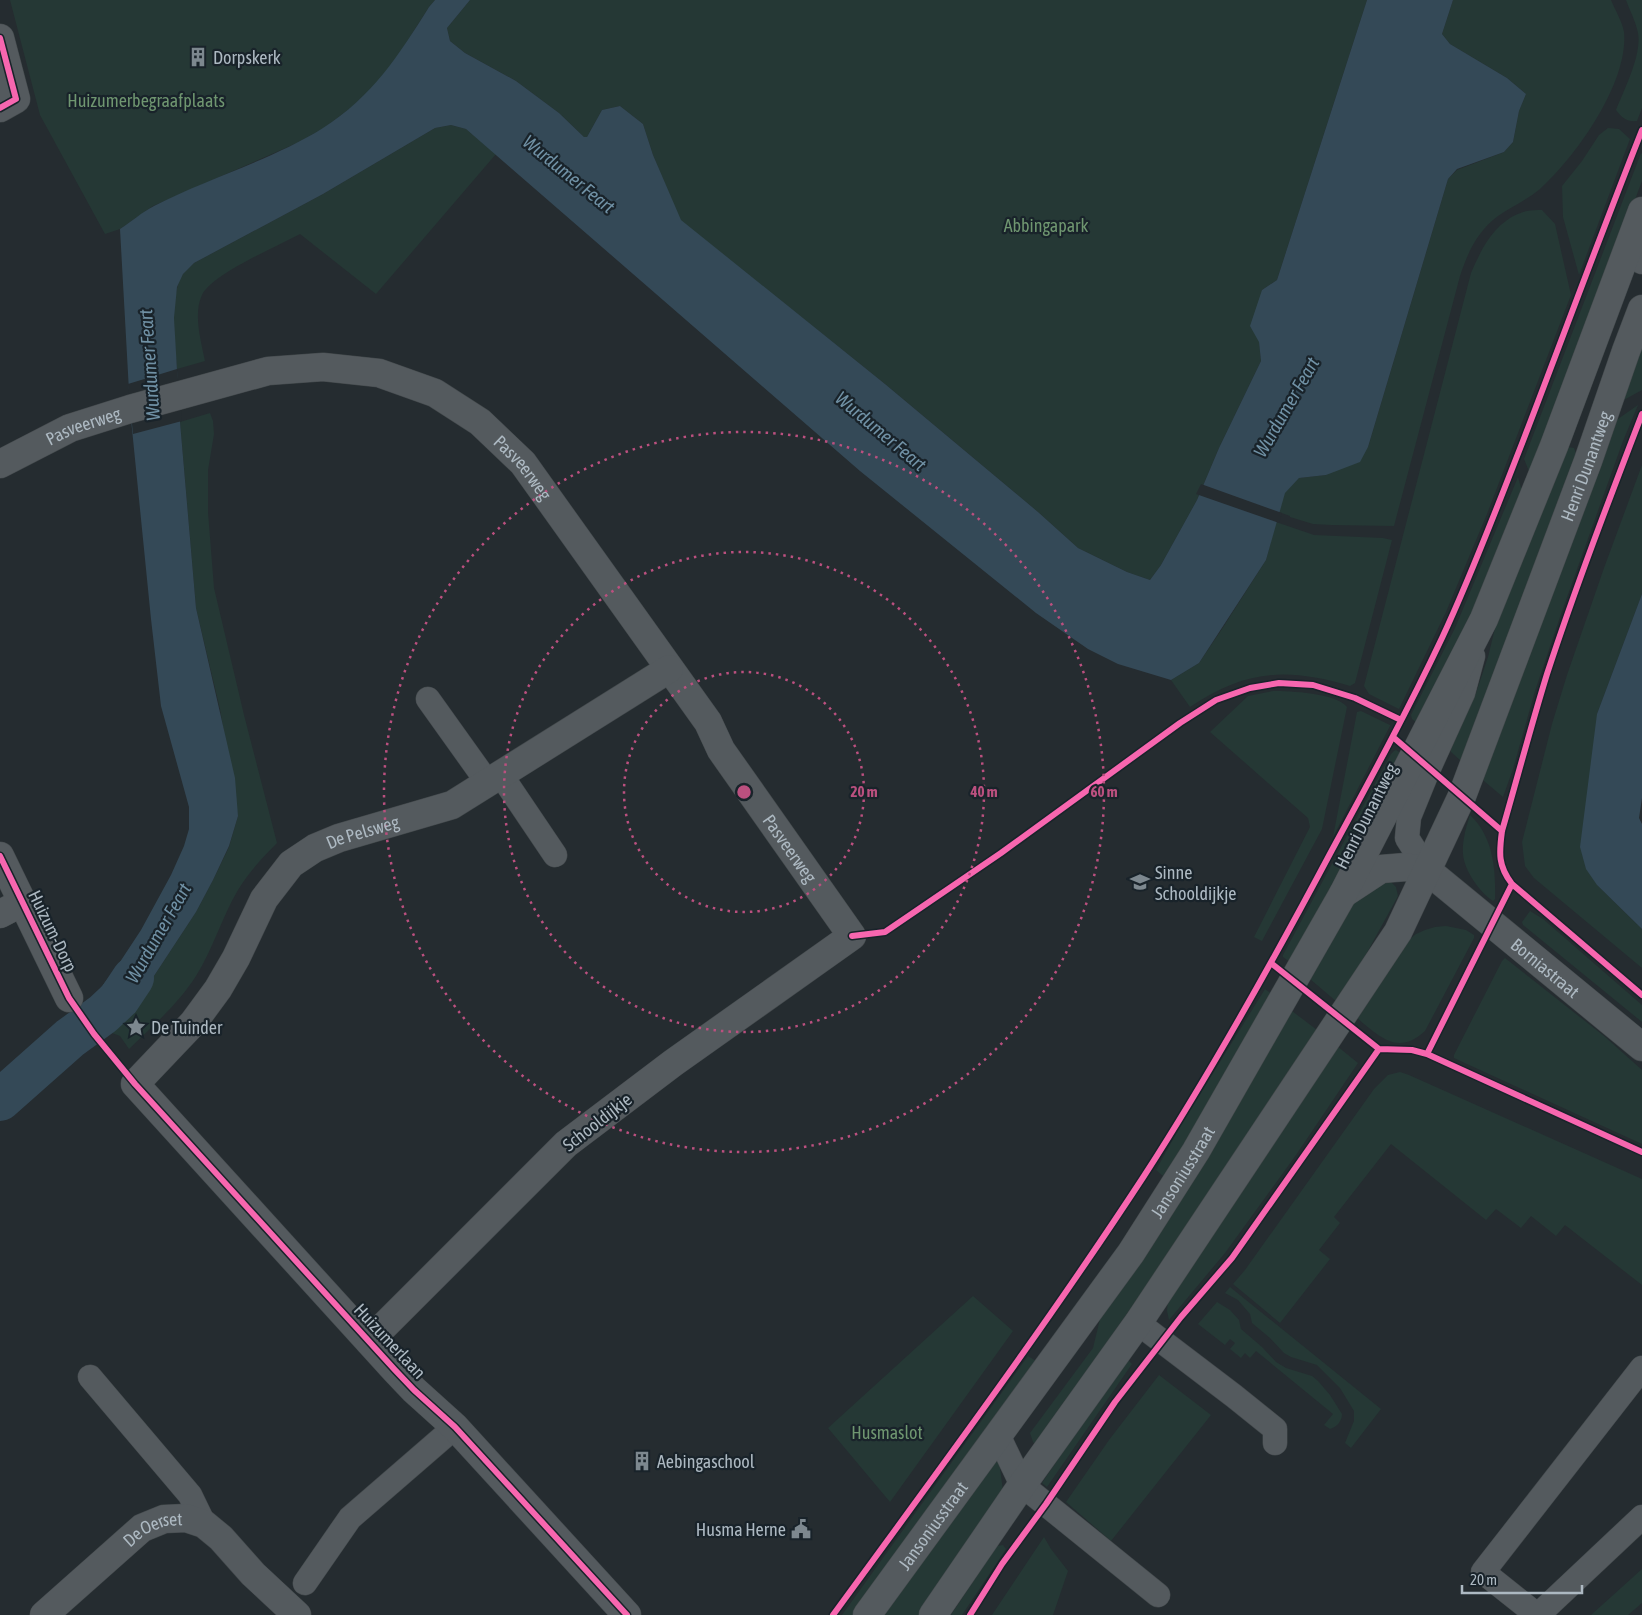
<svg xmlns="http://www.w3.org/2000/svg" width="1642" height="1615" font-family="'Asap Condensed',sans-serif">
<rect width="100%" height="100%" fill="#252c30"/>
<path fill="#253835" d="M10,0H435L429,7L398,56L377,83L352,107L324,128L297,143L153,206L120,229L105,234L40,115Z
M470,0H1367L1277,280L1262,290L1259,341L1261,361L1219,448L1197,500L1161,565L1150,580L1127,572L1078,548L1038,512L885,384L680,220L653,155L643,124L620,106L602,110L587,137H584L559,113L516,81L465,53L450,41L447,28Z
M1453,0H1611C1615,10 1622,21 1624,32C1629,82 1576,157 1540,189C1527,200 1512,206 1498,216C1477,232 1468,252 1460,276L1394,526L1331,525L1313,524L1290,517V516L1279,512L1284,493L1299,478L1326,475L1368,447L1448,179L1457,170L1504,152L1513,142L1519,111L1526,94L1507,78L1450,44L1442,34Z
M1626,0H1642V108L1637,121C1627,122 1622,118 1616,110C1624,90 1642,55 1638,33C1636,22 1630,11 1626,0Z
M451,125L466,129L496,154L376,294L300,234C278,246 212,274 202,295C193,314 201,341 205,361L177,369C175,345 169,294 183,274C186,270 191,266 194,263L323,194L435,128Z
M1608,128L1619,129L1630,139L1579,275L1563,217L1562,186L1582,161L1599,135Z
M1641,153L1642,154V181L1531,476L1524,459Z
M1542,210L1555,224L1571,295L1487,514L1446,612L1399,709L1369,694L1364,686L1471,273C1482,247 1497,218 1527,211C1531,210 1537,210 1542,210Z
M1642,341V390L1622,401Z
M1638,405L1623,441L1561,614L1535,691L1513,769L1503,797L1484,781L1482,775L1561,572L1615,421Z
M210,413L213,421L214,434L208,470V512L214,588L244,715L277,843C263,857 249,872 238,890C222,917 213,949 196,976C178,1004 153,1026 129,1049L120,1036L107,1031L127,1017L196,912L213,880L229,847L238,816L220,709L196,608L180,422Z
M1568,447L1574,448L1576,453V456L1461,760H1460L1451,752L1450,747L1476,693L1488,657L1498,616Z
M1642,465V594L1597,714V885L1642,929V968L1534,878L1525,866L1522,842L1552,724L1567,675L1604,568Z
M1518,477L1523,495L1468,626L1417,723L1412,719L1411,715L1455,628Z
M1276,522L1314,535L1383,538L1392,540L1355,683L1350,686C1286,667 1245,670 1190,707L1171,680L1199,663L1222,629L1266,560Z
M1273,691C1290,691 1336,693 1347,707L1322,829L1262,941L1254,937L1310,827L1308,818L1210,732L1248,696Z
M1361,711L1390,725V726L1333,837L1357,712Z
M1396,750L1402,754L1403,756L1290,962L1283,957V955L1391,754L1394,751Z
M1470,815C1493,836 1496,869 1495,899L1493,901C1480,893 1464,870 1463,854C1462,842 1466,827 1470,815Z
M1390,881L1396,887L1398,896L1341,1000L1337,1002L1310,979L1350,905L1381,882Z
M1530,911L1543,919L1642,1005V1022L1523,925L1522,922Z
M1446,926L1466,930L1474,935V938L1425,1031C1398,1056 1380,1037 1357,1018L1404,944L1416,934L1425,930L1435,927Z
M1505,958L1604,1036L1642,1070V1144L1454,1058V1055L1502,961Z
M1265,989L1273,995L1190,1136L1163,1176L1156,1170L1181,1125Z
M1292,1011L1321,1033L1036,1445L1033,1442L1030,1433L1093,1348L1100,1319L1207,1156Z
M1337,1046L1358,1063L1296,1155L1225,1253L1169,1320L1167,1311L1168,1298Z
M1400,1072L1409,1075L1642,1179V1285L1565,1225L1556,1236L1531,1216L1521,1228L1496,1209L1486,1220L1391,1144L1334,1217L1340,1223L1319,1250L1330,1259L1280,1323L1233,1284L1245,1270L1374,1089L1388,1075Z
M1230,1287L1381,1409L1351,1448L1345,1443L1354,1421V1411L1340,1388L1317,1365L1291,1357L1284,1353L1270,1338L1252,1323L1250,1314L1238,1300L1225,1293Z
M973,1296L1013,1331L890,1502L828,1428Z
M1217,1302L1230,1310L1239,1320L1241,1329L1262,1347L1276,1362L1286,1368L1312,1376L1318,1381L1330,1395L1342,1414C1342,1421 1337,1427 1330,1429L1324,1425L1333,1414L1256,1351L1250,1358L1245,1353L1241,1358L1230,1349L1235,1343L1230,1339L1225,1345L1198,1324Z
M1028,1356L1036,1361L854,1615H842Z
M1124,1361H1129L1132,1364L1047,1487L1042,1483Z
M1159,1375L1211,1415L1111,1541L1066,1502L1109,1440Z
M992,1461H997L1000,1468L1003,1491L919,1615H881Z
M1044,1537L1051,1549L1068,1571L1053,1615H992Z
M1003,1545L1006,1549L962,1615H951L997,1546Z
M1642,1569V1603L1628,1615H1591Z"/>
<path fill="#344957" d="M435,0H470L447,28L450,41L465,53L516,81L559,113L584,137H587L602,110L620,106L643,124L653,155L681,220L885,384L1038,512L1078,548L1127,572L1150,580L1161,565L1197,500L1219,448L1261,361L1259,342L1250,326L1262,290L1277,280L1367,0H1453L1442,34L1450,44L1507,78L1526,94L1519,111L1513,142L1504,152L1457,169L1448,179L1368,447L1360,462L1326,475L1299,478L1285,493L1266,560L1199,663L1171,680L1118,664L1088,649L1036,613L860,471L466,129L451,125L435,128L323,194L194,263L183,274L177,287L174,318L180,422L196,608L235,778L238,816L229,846L213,880L196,912L127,1017L107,1031L103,1029L100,1030L86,1007L116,968L141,930L171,875L184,846L189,829V807L161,706L151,619L130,409L120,229C131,222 142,212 154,206C208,178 272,160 323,128C372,97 399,55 429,7Z
M1642,594V798L1639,818L1642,824V929L1597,885L1586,869L1580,847L1597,714Z
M69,1019L75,1022L76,1021L89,1038L82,1042L84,1048L67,1061H64L41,1084L0,1119V1084L23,1065L35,1043Z"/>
<path fill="#252c30" d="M177,369L182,421L133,434L128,384Z
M1201,484L1282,513L1279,523L1196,494Z"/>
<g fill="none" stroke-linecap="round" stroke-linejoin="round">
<path stroke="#344957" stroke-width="42" d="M0,1100L70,1038L103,1014L119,999L133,978"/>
<defs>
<path id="service" d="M1626,254L1642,262
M428,699L488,783
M501,775L555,855
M1428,871L1407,838L1409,817L1429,768L1463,693L1473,656
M1138,1323L1234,1396L1275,1429V1443
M90,1377L190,1495L204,1524
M999,1437L1022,1485L1158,1595
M305,1583L350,1518L455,1427
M1537,1615L1483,1572L1642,1368
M1538,1615L1642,1517"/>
<g id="minor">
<path d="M0,38L16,99L0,108"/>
<path id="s1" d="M0,464L70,428L130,409L268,371L323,367L379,373L435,393L480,422L523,463L708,722L721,750L852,936L673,1063L566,1144L369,1341"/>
<path d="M0,856L69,998"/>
<path id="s2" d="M1343,894L1381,869L1406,867L1428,871L1642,1047"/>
<path d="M0,914L23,902"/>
<path id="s3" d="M44,1615L142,1528L164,1519L186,1518L204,1524L221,1538L253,1574L297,1615"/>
<path id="s4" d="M627,1615L455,1427L414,1390L395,1370L135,1084L193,1023L218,989L236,958L264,899L291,864L315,848L339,838L452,805L669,669"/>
</g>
<g id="tertiary">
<path id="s5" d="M867,1615L1131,1253L1196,1151L1343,894L1484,619L1554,446L1642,211"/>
<path id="s6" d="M933,1615L1022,1485L1138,1323L1398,932L1462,796L1588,461L1626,351L1642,309"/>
</g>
</defs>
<use href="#service" stroke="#42484b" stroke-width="25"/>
<use href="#minor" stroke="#42484b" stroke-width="29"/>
<use href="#tertiary" stroke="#42484b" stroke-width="29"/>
<use href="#service" stroke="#545a5e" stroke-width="24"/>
<use href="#minor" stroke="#545a5e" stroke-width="28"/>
<use href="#tertiary" stroke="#545a5e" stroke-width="28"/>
<defs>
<path id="cycleway" d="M0,38L16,99L0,108
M1642,414C1609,500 1576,586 1547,674C1531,726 1517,779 1502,831C1499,853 1498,866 1512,884L1642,995
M1393,737L1502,831
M0,856L69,998L94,1034L135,1084L395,1370L414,1390L455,1427L627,1615
M852,936L885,932L1001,853L1180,723L1216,700L1250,688L1279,683L1313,685L1355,698L1401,720
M1271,963L1379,1049L1412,1050L1427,1054L1642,1152
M1427,1054L1512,884
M833,1615C939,1470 1046,1326 1144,1176C1212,1071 1273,961 1332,850C1370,780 1408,710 1442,638C1472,574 1497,507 1523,441C1563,337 1601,233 1642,130
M970,1615L1002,1564L1046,1504L1115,1402L1181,1317L1232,1258L1379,1049"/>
</defs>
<use href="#cycleway" stroke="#19232a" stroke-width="9"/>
<use href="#cycleway" stroke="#f766af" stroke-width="6"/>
</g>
<g fill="none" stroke="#bb507f" stroke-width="2.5" stroke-dasharray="2.5 5">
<circle cx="744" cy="792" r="120"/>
<circle cx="744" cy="792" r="240"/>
<circle cx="744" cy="792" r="360"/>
</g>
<defs>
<symbol id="building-bare" viewBox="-9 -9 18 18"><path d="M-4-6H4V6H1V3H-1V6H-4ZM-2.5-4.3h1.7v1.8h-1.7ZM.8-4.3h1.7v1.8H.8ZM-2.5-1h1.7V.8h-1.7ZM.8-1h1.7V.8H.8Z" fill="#7d888f" stroke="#19232a" stroke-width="2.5" paint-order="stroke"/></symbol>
<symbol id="school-bare" viewBox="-9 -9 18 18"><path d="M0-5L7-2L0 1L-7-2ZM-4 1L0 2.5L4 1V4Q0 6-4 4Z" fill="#7d888f" stroke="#19232a" stroke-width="2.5" paint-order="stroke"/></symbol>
<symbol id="sight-bare" viewBox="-9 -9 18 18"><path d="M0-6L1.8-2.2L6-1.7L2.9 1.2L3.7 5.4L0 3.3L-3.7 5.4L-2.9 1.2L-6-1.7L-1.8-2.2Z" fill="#7d888f" stroke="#19232a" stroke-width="2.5" paint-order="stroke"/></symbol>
<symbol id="civic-bare" viewBox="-9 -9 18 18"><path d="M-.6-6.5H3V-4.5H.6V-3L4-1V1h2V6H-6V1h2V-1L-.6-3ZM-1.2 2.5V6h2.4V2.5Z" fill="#7d888f" stroke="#19232a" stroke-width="2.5" paint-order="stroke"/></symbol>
</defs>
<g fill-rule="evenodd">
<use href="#building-bare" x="184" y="43" width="28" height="28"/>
<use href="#school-bare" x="1126" y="868" width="28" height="28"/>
<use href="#sight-bare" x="122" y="1013" width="28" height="28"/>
<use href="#building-bare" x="628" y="1447" width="28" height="28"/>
<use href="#civic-bare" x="787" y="1515" width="28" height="28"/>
</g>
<g text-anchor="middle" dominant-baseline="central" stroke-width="4.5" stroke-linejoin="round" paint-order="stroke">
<g font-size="18" fill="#adb9c2" stroke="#19232a" text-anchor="start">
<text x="213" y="57">Dorpskerk</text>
<text x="1155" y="872">Sinne<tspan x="1155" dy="21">Schooldijkje</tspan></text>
<text x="151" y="1027">De Tuinder</text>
<text x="657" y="1461">Aebingaschool</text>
<text x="786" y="1529" text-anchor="end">Husma Herne</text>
</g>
<g font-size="18" fill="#6f9670" stroke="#19232a">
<text x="146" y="100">Huizumerbegraafplaats</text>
<text x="1046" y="225">Abbingapark</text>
<text x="887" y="1432">Husmaslot</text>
</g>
<g font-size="18" fill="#adb9c2" stroke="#19232a">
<text stroke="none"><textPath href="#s1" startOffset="92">Pasveerweg</textPath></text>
<text stroke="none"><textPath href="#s6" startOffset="1329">Henri Dunantweg</textPath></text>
<text stroke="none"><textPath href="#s1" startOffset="572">Pasveerweg</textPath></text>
<text transform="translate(1366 816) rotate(-63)">Henri Dunantweg</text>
<text stroke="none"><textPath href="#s4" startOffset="1075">De Pelsweg</textPath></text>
<text stroke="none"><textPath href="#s1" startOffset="1038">Pasveerweg</textPath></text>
<text transform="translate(53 931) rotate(64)">Huizum-Dorp</text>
<text stroke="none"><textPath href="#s2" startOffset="245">Borniastraat</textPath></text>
<text transform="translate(597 1122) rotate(-38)">Schooldijkje</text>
<text stroke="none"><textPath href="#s5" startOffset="544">Jansoniusstraat</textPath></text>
<text transform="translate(390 1341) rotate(47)">Huizumerlaan</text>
<text stroke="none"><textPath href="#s5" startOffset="111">Jansoniusstraat</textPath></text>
<text stroke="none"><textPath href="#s3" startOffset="141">De Oerset</textPath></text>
</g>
<g font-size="19" font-style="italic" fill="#7091a5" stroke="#19232a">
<text transform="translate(569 174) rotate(39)">Wurdumer Feart</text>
<text transform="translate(149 365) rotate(-94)">Wurdumer Feart</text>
<text transform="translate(1286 407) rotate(-60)">Wurdumer Feart</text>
<text transform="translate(881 431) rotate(40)">Wurdumer Feart</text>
<text transform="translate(158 933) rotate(-60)">Wurdumer Feart</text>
</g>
</g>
<circle cx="744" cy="792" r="8" fill="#bb507f" stroke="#19232a" stroke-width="2.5"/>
<g font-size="15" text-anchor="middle" font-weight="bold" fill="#bb507f" stroke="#19232a" stroke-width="4.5" stroke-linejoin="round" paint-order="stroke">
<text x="864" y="797">20 m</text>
<text x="984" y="797">40 m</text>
<text x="1104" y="797">60 m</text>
</g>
<path d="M1462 1585v8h120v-8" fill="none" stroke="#adb9c2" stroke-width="2.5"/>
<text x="1470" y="1585" font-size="15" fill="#adb9c2" stroke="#19232a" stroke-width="4" paint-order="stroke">20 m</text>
</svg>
